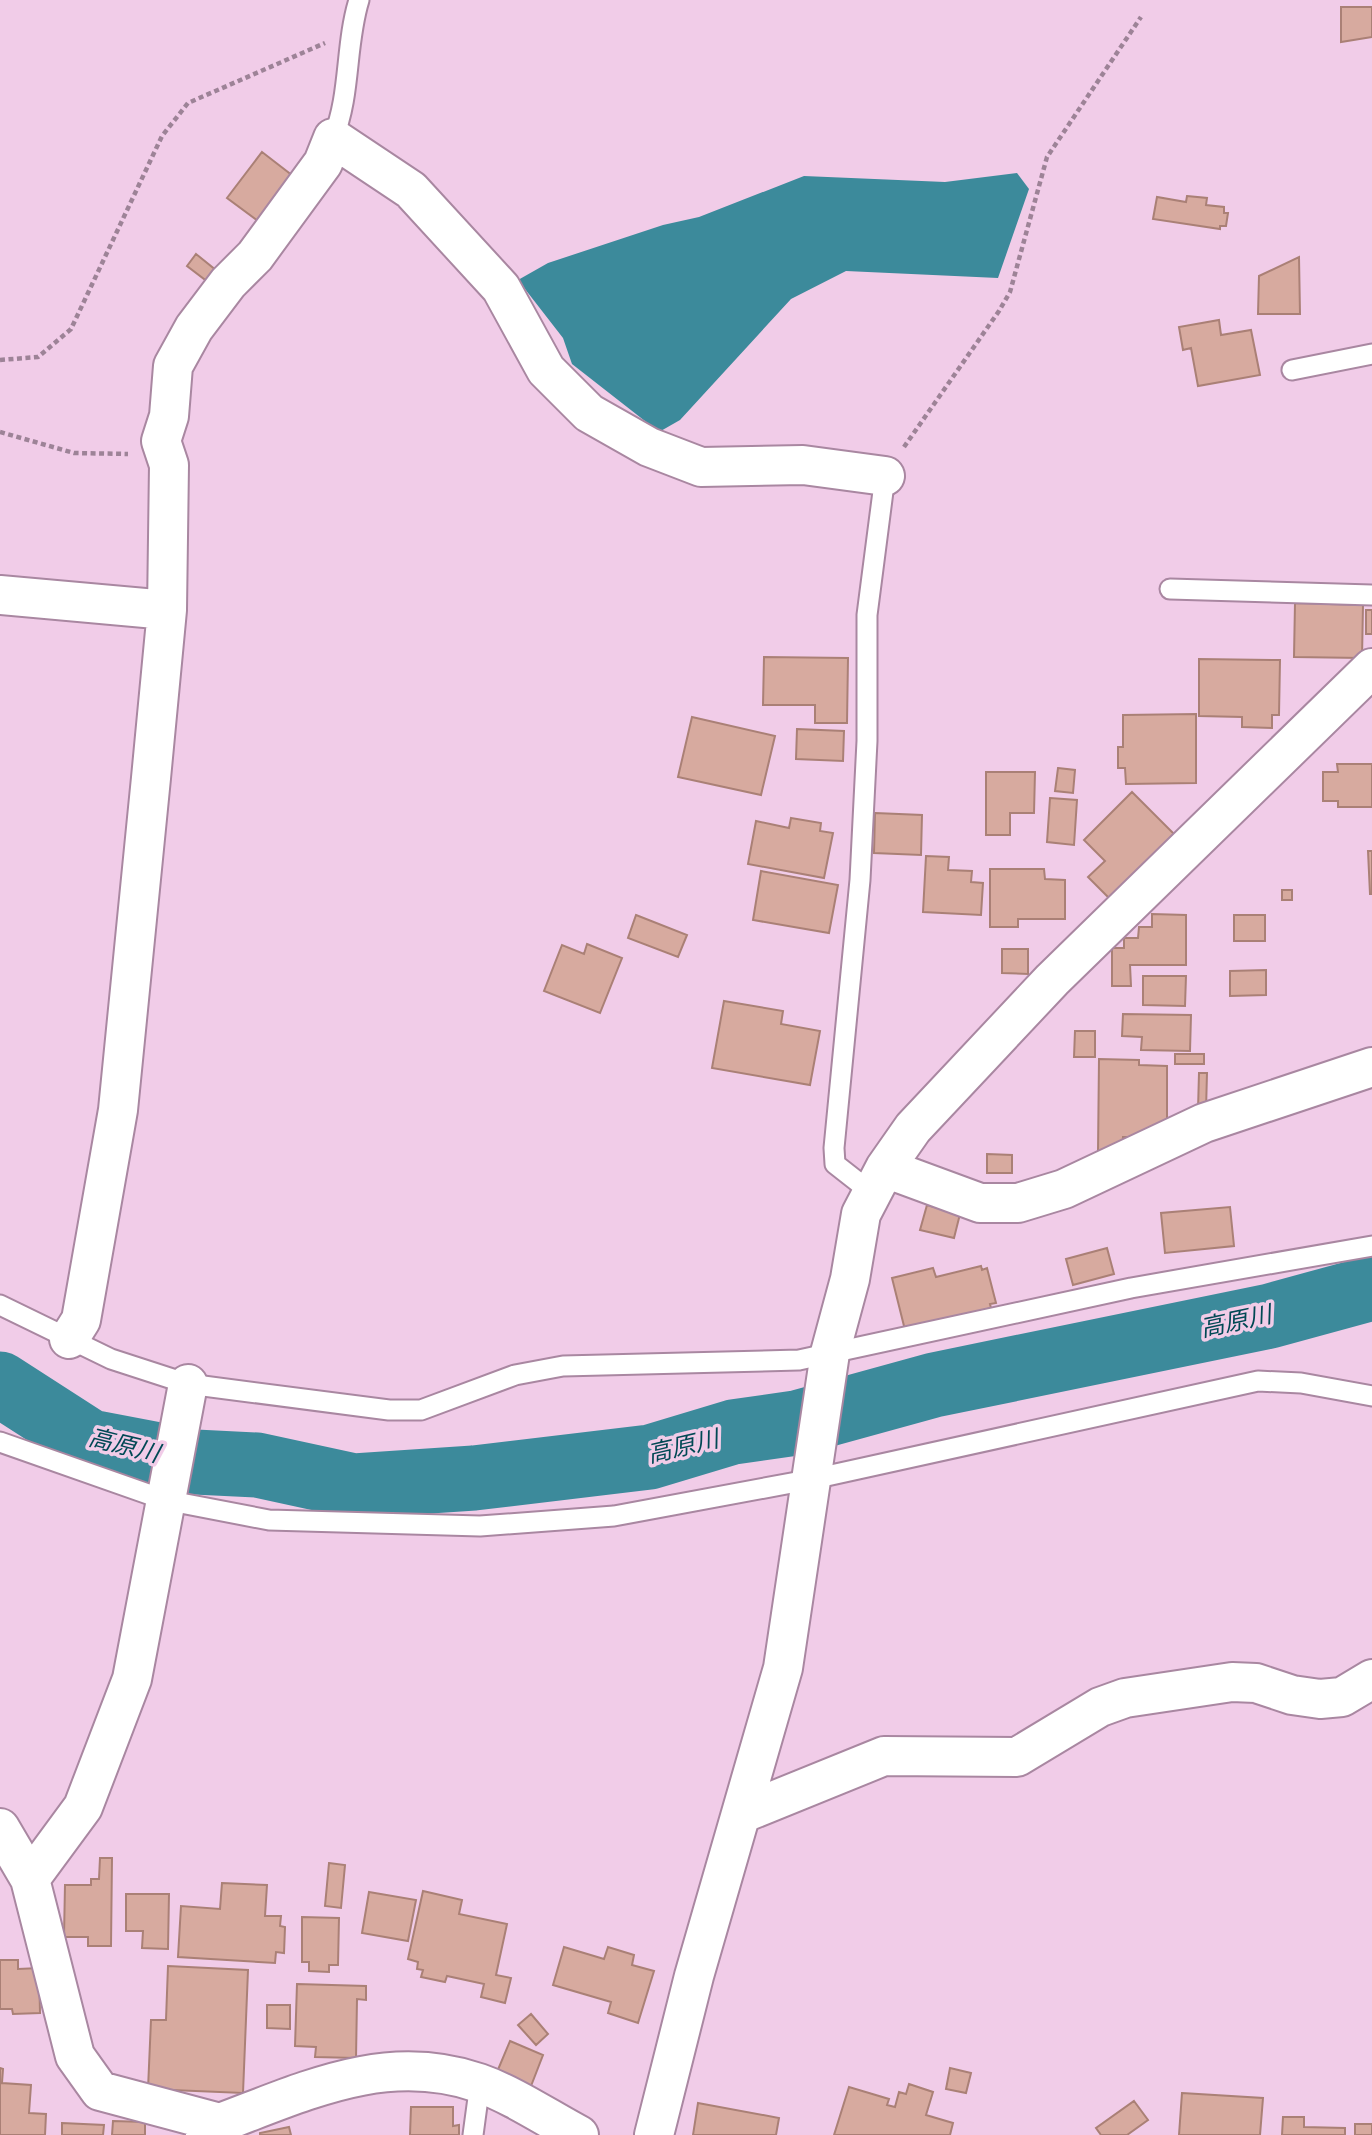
<svg xmlns="http://www.w3.org/2000/svg" width="1372" height="2135" font-family="'Sofia Sans Condensed','Noto Sans JP',sans-serif">
<rect width="100%" height="100%" fill="#f1cce8"/>
<path fill="#3c8a9b" d="M1017,173L1029,189L998,278L846,271L791,299L680,420L659,432L572,364L563,338L518,280L548,263L663,225L699,217L804,176L945,182Z"/>
<g fill="none" stroke-linecap="round" stroke-linejoin="round">
<path stroke="#3c8a9b" stroke-width="65" d="M0,1384L90,1442L195,1462L257,1465L354,1486L474,1478L650,1457L733,1432L796,1423L934,1385L1270,1316L1372,1288"/>
</g>
<path fill="#d7aa9f" stroke="#aa8076" stroke-width="2" d="M1341,7H1372V37L1341,42Z
M262,152L293,176L258,221L227,198Z
M1187,196L1207,198L1206,205L1224,207V213H1228L1226,226H1220V229L1153,219L1157,197L1186,202Z
M196,254L217,271L208,282L187,266Z
M1299,257L1300,314H1258L1259,276Z
M1219,320L1221,335L1251,330L1260,375L1198,386L1191,348L1183,350L1179,327Z
M1295,603L1363,605L1362,658L1294,657Z
M1366,610H1372V634H1366Z
M764,657L848,658L847,723H815V705H763Z
M1199,659L1280,660L1279,715H1272V728L1242,727V717L1199,716Z
M1196,714V783L1126,784L1125,768H1118V747H1123V715Z
M692,717L775,736L761,795L678,777Z
M797,729L844,731L843,761L796,759Z
M1337,764H1372V807H1338V801H1323V772H1338Z
M1058,768L1075,770L1073,793L1055,791Z
M986,772H1035L1034,813H1010V835H986Z
M1132,792L1174,834L1109,898L1088,877L1105,861L1084,840Z
M1050,798L1077,800L1074,845L1047,842Z
M875,813L922,815L921,855L874,853Z
M791,818L821,823L820,831L833,833L824,878L748,864L756,821L789,828Z
M1368,851H1372V894H1370Z
M926,856L949,857L948,870L972,871L971,882L983,883L981,915L923,912Z
M990,869H1044L1045,879L1065,880V919H1018V927H990Z
M761,871L838,885L829,933L753,920Z
M1282,890H1292V900H1282Z
M1152,914L1186,915V965H1130L1131,986H1112V948H1124V938H1138L1139,927H1152Z
M636,915L687,935L678,957L628,938Z
M1234,915H1265V941H1234Z
M587,944L622,958L600,1013L544,991L562,945L584,954Z
M1002,949H1028V974L1002,973Z
M1266,970V995L1230,996V971Z
M1143,976H1186L1185,1006L1143,1005Z
M724,1001L783,1011L781,1024L820,1031L810,1085L712,1068Z
M1123,1014L1191,1015L1190,1051L1141,1050L1142,1037L1122,1036Z
M1075,1031H1095V1057H1074Z
M1175,1054H1204V1064H1175Z
M1099,1059L1139,1060V1065L1167,1066V1129L1152,1137H1123L1122,1153H1098Z
M1199,1073H1207L1206,1110H1198Z
M987,1154L1012,1155V1173H987Z
M927,1205L960,1214L954,1238L920,1230Z
M1230,1207L1234,1246L1165,1253L1161,1213Z
M1107,1248L1114,1274L1073,1285L1066,1259Z
M981,1266L982,1270L987,1268L996,1303L990,1304L991,1308L905,1330L892,1278L933,1268L936,1277Z
M100,1858H112L111,1946H88V1937H64L65,1885H91V1879H99Z
M329,1863L345,1865L341,1908L325,1906Z
M222,1883L267,1885L265,1916H281L280,1926L285,1927L284,1953L276,1952L275,1963L178,1957L181,1906L220,1909Z
M423,1891L462,1900L459,1914L507,1924L496,1975L511,1978L505,2003L481,1997L484,1984L447,1976L445,1982L421,1977L423,1970L417,1969L418,1962L408,1959Z
M369,1892L416,1900L408,1941L362,1933Z
M126,1894H169L168,1949L142,1948L143,1931H126Z
M302,1917L339,1918L338,1965H329V1972L309,1971V1962H302Z
M564,1947L604,1959L608,1947L634,1955L632,1965L654,1971L638,2023L608,2013L611,2002L553,1985Z
M0,1960H18V1969L39,1968L40,2013L13,2014L12,2009H0Z
M168,1966L248,1970L243,2093L148,2089L151,2020H166Z
M297,1984L366,1986V2000L357,1999L356,2058L315,2057L316,2047L295,2046Z
M267,2005H290V2029L267,2028Z
M531,2014L548,2034L536,2045L518,2025Z
M510,2041L543,2055L531,2086L497,2072Z
M0,2068L3,2069L2,2083L31,2085L29,2113L46,2114L45,2135H0Z
M950,2068L971,2073L966,2093L946,2089Z
M909,2084L933,2092L926,2115L953,2123L950,2135H834L849,2087L889,2099L887,2105L895,2107L899,2092L906,2094Z
M1182,2093L1263,2098L1260,2135H1179Z
M1134,2101L1148,2120L1127,2135H1101L1096,2128Z
M698,2103L779,2118L776,2135H693Z
M411,2107H453V2126L459,2125V2135H410Z
M1283,2117H1304V2127L1345,2128V2135H1282Z
M113,2121L145,2122V2135H112Z
M62,2123L104,2125L103,2135H62Z
M1355,2124H1372V2135H1355Z
M289,2127L291,2135H260V2133Z"/>
<g fill="none" stroke-linecap="round" stroke-linejoin="round">
<defs>
<path id="lane" d="M333,138C351,95 345,45 359,0
M1292,370L1372,354
M1170,589L1372,595
M872,1193L835,1164L834,1148L860,880L867,741V615L885,476
M0,1305L111,1359L188,1384L389,1410H421L515,1375L563,1366L799,1360L1131,1288L1372,1246
M0,1442L165,1500L269,1520L480,1526L614,1516L813,1479L1258,1381L1301,1383L1372,1396
M473,2135L480,2083"/>
<path id="street" d="M0,595L167,610
M885,1168L980,1203H1018L1064,1189L1204,1123L1372,1067
M69,1339L81,1320L118,1110L151,778L167,610L169,465L161,441L169,416L173,366L194,328L228,283L255,256L323,163L333,138L411,190L501,288L546,370L589,413L649,447L701,467L803,465L885,476
M741,1814L884,1756L1017,1757L1100,1707L1125,1698L1232,1682L1256,1683L1292,1695L1320,1699L1342,1697L1372,1679
M0,1828L30,1879L75,2056L100,2091L220,2123
M30,1879L83,1807L132,1679L188,1384
M205,2135L220,2123C306,2091 386,2051 479,2083C513,2095 547,2118 579,2135
M654,2135L694,1976L783,1668L830,1353L850,1279L861,1214L885,1168L913,1128L1052,980L1372,668"/>
</defs>
<use href="#lane" stroke="#a987a1" stroke-width="23"/>
<use href="#street" stroke="#a987a1" stroke-width="42"/>
<path stroke="#9d8397" stroke-width="4.5" stroke-dasharray="5 3.5" stroke-linecap="butt" d="M0,360L38,357L71,329L162,136L188,103L325,43
M0,432L74,453L128,454
M904,447L999,311L1010,292L1047,157L1141,17"/>
<use href="#lane" stroke="#fff" stroke-width="19"/>
<use href="#street" stroke="#fff" stroke-width="38"/>
</g>
<g text-anchor="middle" dominant-baseline="central" stroke-width="7" stroke-linejoin="round" paint-order="stroke">
<g font-size="24" font-style="italic" fill="#004854" stroke="#f1cce8">
<text transform="translate(1236 1322) rotate(-12)">高原川</text>
<text transform="translate(124 1446) rotate(14)">高原川</text>
<text transform="translate(683 1447) rotate(-13)">高原川</text>
</g>
</g>
</svg>
